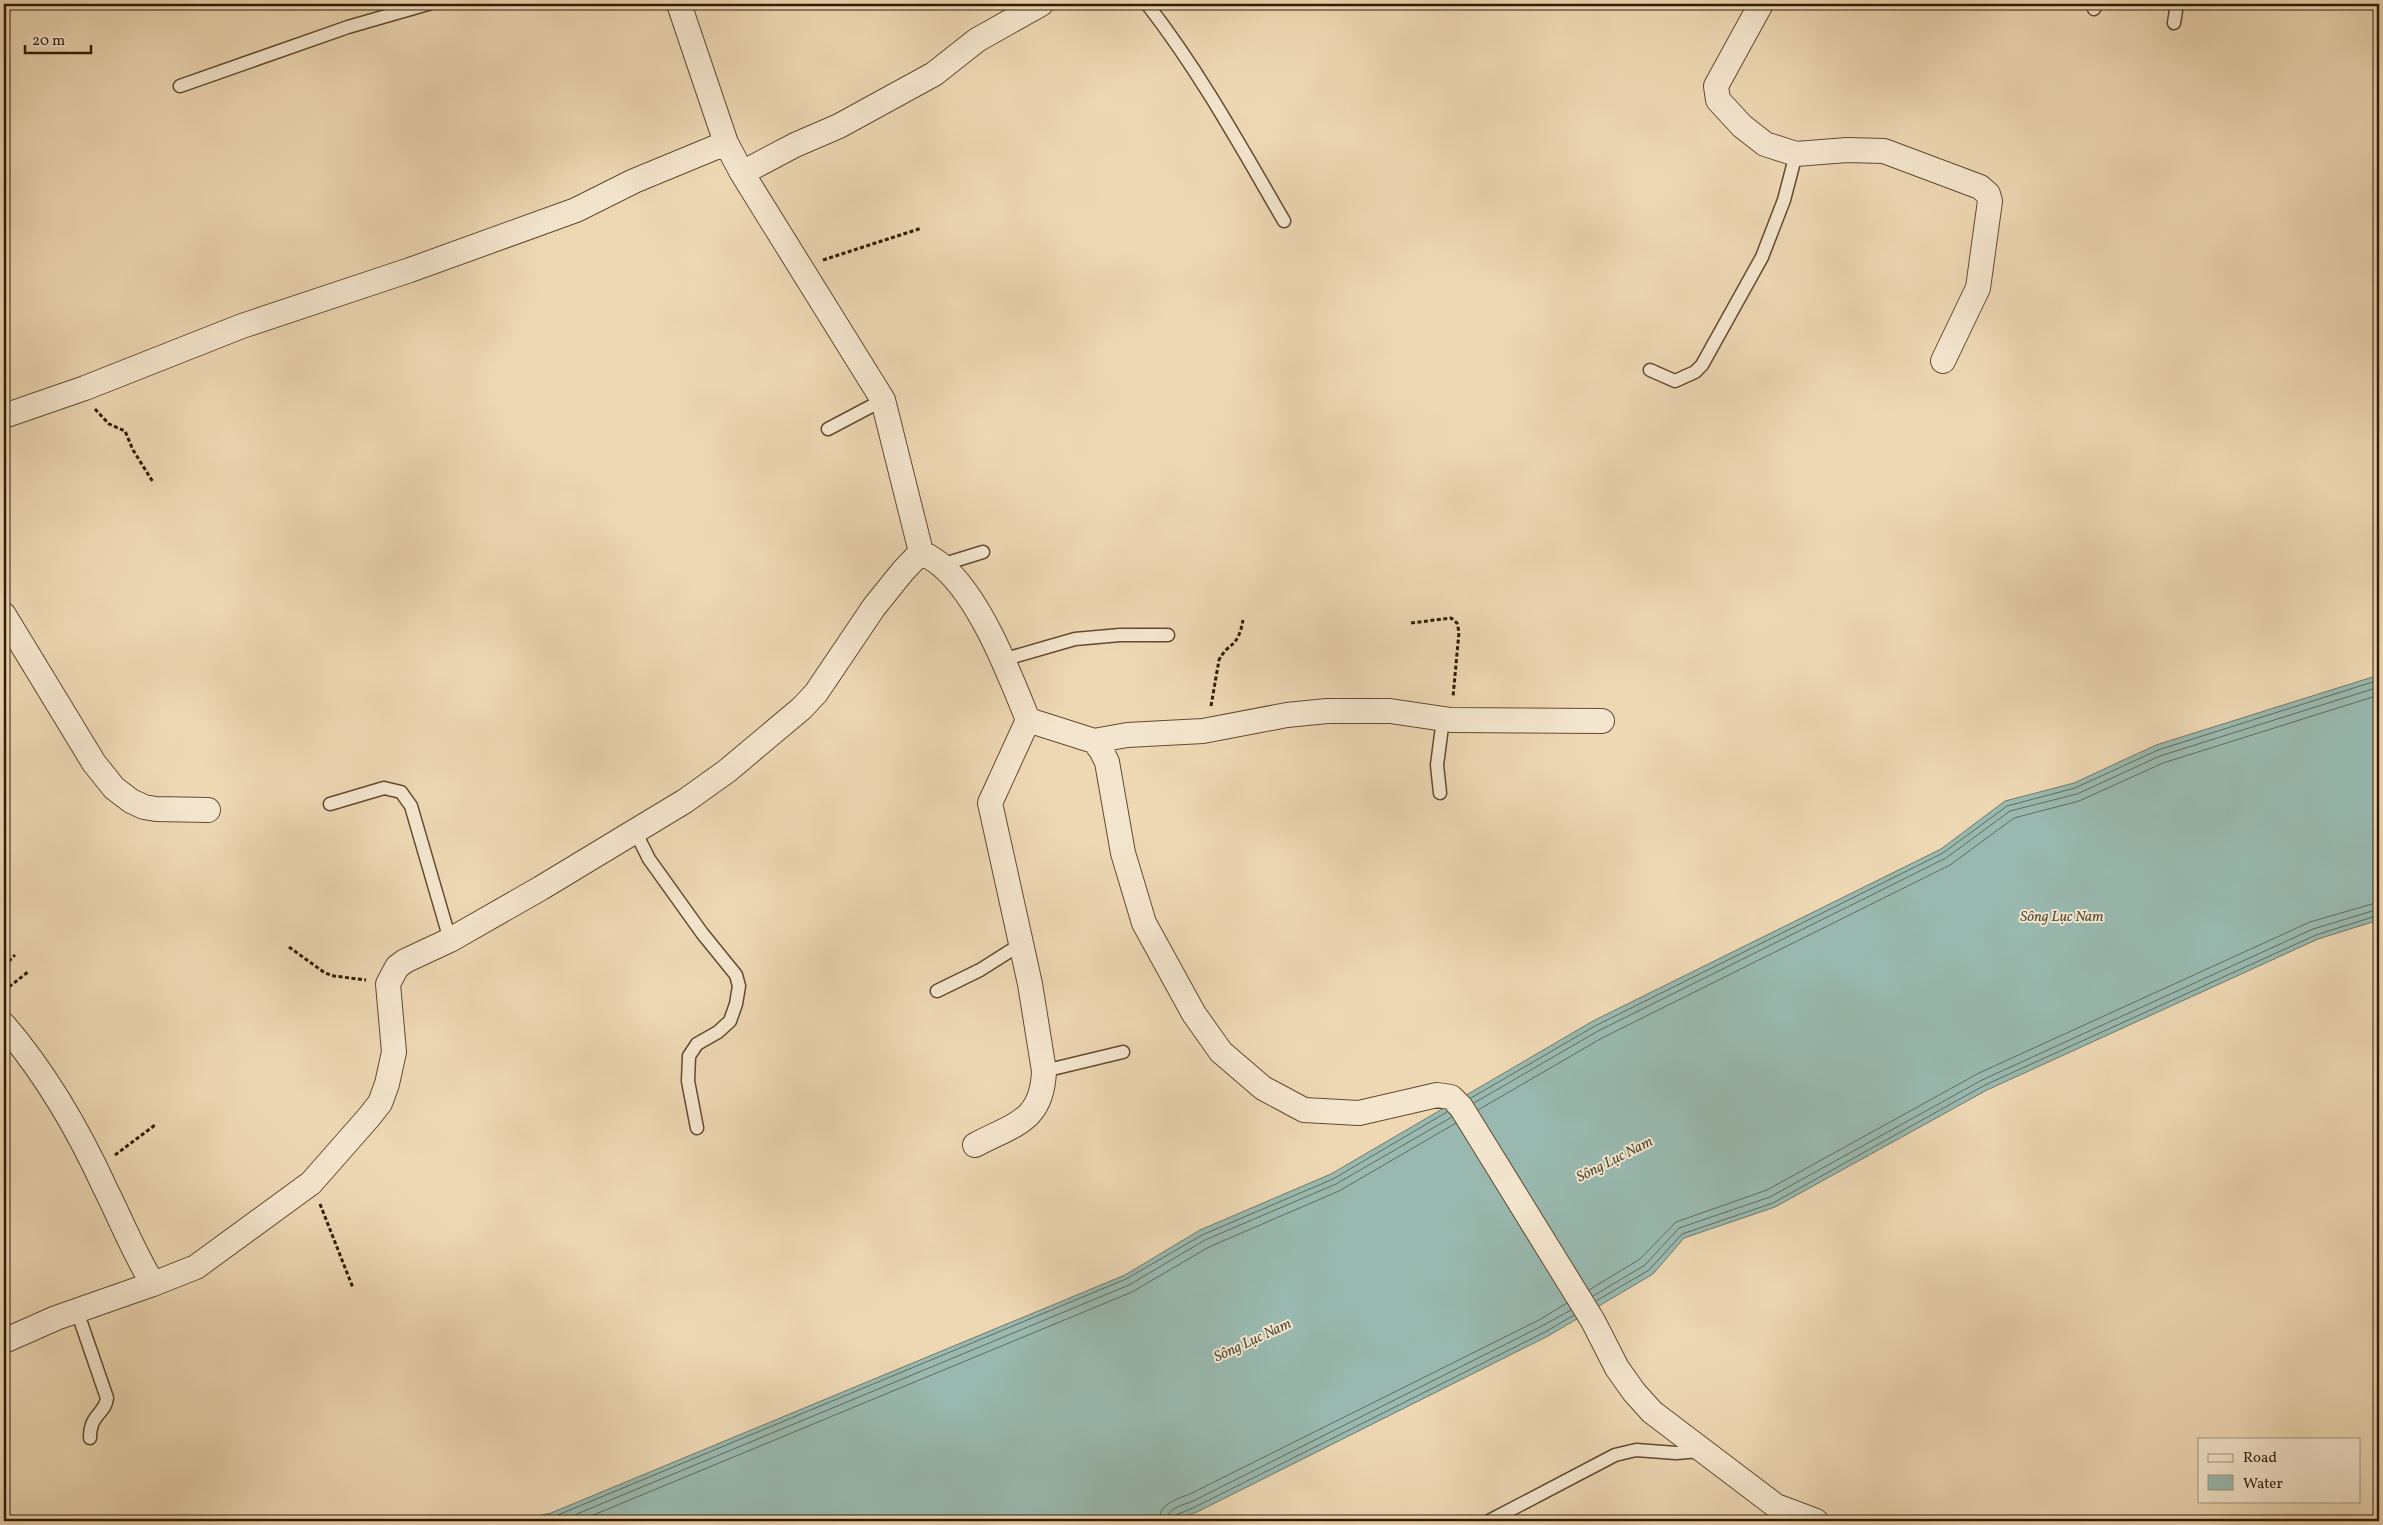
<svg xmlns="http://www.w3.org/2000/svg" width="2383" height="1525" font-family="Vollkorn,serif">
<rect width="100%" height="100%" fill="#eed8b4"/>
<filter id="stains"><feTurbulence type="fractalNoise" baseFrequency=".004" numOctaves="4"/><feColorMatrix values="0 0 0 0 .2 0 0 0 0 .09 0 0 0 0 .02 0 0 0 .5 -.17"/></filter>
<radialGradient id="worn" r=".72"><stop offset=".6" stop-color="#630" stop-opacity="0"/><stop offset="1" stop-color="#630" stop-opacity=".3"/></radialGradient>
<path fill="#99b9b0" stroke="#6f7a6b" d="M2379,675V920L2318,939L1987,1090L1775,1207L1684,1238L1653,1274L1548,1336L1197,1512L1172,1521H515L551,1513L1125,1275L1200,1230L1331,1174L1593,1021L1941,849L2005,801L2074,783L2156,745Z"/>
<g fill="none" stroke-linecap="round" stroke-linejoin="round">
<path stroke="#656a5a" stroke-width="1" d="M1471,1098L1595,1026L1943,853L2007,806L2075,788L2158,750L2379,680
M1474,1103L1598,1031L1946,858L2010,811L2077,794L2160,756L2379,687
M1478,1110L1602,1038L1950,865L2014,818L2079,801L2163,763L2379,695
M1589,1290L1640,1259L1676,1222L1767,1190L1979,1073L2310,922L2379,902
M1593,1296L1645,1265L1679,1228L1770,1197L1982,1080L2313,929L2379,909
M1596,1301L1649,1270L1682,1234L1773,1203L1985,1085L2316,935L2379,915
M537,1521L553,1517L1126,1279L1202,1235L1333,1179L1447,1112
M560,1521L1129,1285L1205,1240L1336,1184L1452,1117
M579,1521L1132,1292L1209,1247L1339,1191L1456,1123
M1159,1521C1160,1503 1175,1500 1190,1494L1539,1320L1567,1303
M1166,1521C1168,1507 1182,1506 1193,1501L1542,1326L1571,1310
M1173,1521L1176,1515L1195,1507L1545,1332L1574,1315"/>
<defs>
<path id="service" d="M1147,4C1200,72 1241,147 1284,221
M2094,9L2097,4
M2174,23L2177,4
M180,86L348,27L428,4
M1650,370L1675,381L1695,372L1702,365L1762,257L1784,200L1796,154
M828,429L883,400
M941,565L983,552
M1002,660L1075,639L1120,635H1168
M1440,793L1437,765L1443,719
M330,804L384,788L401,792L411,806L450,940
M635,831L649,859L702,933L736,975L739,986L736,1004L730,1021L718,1032L697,1044L689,1056L688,1081L697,1128
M937,991L980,970L1021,944
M1044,1071L1123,1052
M77,1311L107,1398C105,1415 90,1413 90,1438
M1489,1521L1615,1455L1636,1450L1676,1453L1701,1451"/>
<path id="minor" d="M679,4L726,143L742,173L883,400L921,552C928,556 935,560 941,565C980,597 1009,673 1028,720L1094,741L1101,750L1107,762L1123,853L1144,923L1194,1014L1221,1052L1263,1088L1304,1110L1359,1113L1437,1095L1451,1097L1461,1107L1593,1321L1617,1368L1634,1392L1652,1412L1776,1506L1816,1521
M1761,4L1716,86L1718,100L1742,126L1765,144L1796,154L1847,150L1884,151L1980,187L1988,194L1990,201L1978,288L1943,361
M742,173L795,145L839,126L934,74L977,40L1041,4
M4,416L85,388L242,326L410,270L576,210L634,181L726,143
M4,615L94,763L114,788L131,801L144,807L156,809L208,810
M1094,741L1127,735L1203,731L1287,715L1327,711H1390L1451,720L1602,721
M4,1025C46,1074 78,1129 105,1188C121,1220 134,1253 153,1284L196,1267L311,1183L369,1117L380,1103L387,1084L394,1052L388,984L397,967L405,961L450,940L541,888L685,801L727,771L802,708L816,693L874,607L903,571L921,552
M975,1145C1014,1124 1042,1122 1044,1071L1030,984L990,803L1028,720
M4,1341L56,1318L153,1284"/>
</defs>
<use href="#service" stroke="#604b30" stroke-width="15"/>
<use href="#minor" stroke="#604b30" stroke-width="26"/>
<path stroke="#311c04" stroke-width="3" stroke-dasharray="4 2.5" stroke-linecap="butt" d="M823,260L922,228
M95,409L109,424L125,431L133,450L153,482
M1411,623L1451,618L1457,623L1459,632L1453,697
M1211,706L1219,660C1229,641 1238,649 1243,620
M289,947L325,973L334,976L366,980
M4,966L15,955
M4,991L29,971
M115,1155L155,1125
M320,1204L353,1288"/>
<use href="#service" stroke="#f4e6ce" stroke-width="12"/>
<use href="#minor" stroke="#f4e6ce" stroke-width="24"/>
</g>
<g text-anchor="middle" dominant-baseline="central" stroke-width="4" stroke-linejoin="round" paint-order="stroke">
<g font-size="15" font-style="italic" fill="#504b38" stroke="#f4e6ce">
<text x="2062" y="917">Sông Lục Nam</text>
<text transform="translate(1615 1160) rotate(-27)">Sông Lục Nam</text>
<text transform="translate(1253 1341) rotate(-25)">Sông Lục Nam</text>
</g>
</g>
<rect width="2383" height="1525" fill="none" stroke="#eed8b4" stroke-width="20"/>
<rect x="5" y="5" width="2373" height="1515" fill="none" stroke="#311c04" stroke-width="2.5"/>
<rect x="10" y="10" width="2363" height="1505" fill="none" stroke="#311c04"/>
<rect x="2198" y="1438" width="162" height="65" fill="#f4e6ce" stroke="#a6957d"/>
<rect x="2208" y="1454" width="25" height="8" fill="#f4e6ce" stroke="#a6957d"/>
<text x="2243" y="1462" font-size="15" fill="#311c04">Road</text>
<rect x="2208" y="1475" width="25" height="15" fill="#99b9b0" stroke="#a6957d"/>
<text x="2243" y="1488" font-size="15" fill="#311c04">Water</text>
<path d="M25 45v8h66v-8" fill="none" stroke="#311c04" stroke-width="2.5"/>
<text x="32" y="45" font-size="15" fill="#311c04" stroke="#f4e6ce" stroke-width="4" paint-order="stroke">20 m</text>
<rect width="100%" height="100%" filter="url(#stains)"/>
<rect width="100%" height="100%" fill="url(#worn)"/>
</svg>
